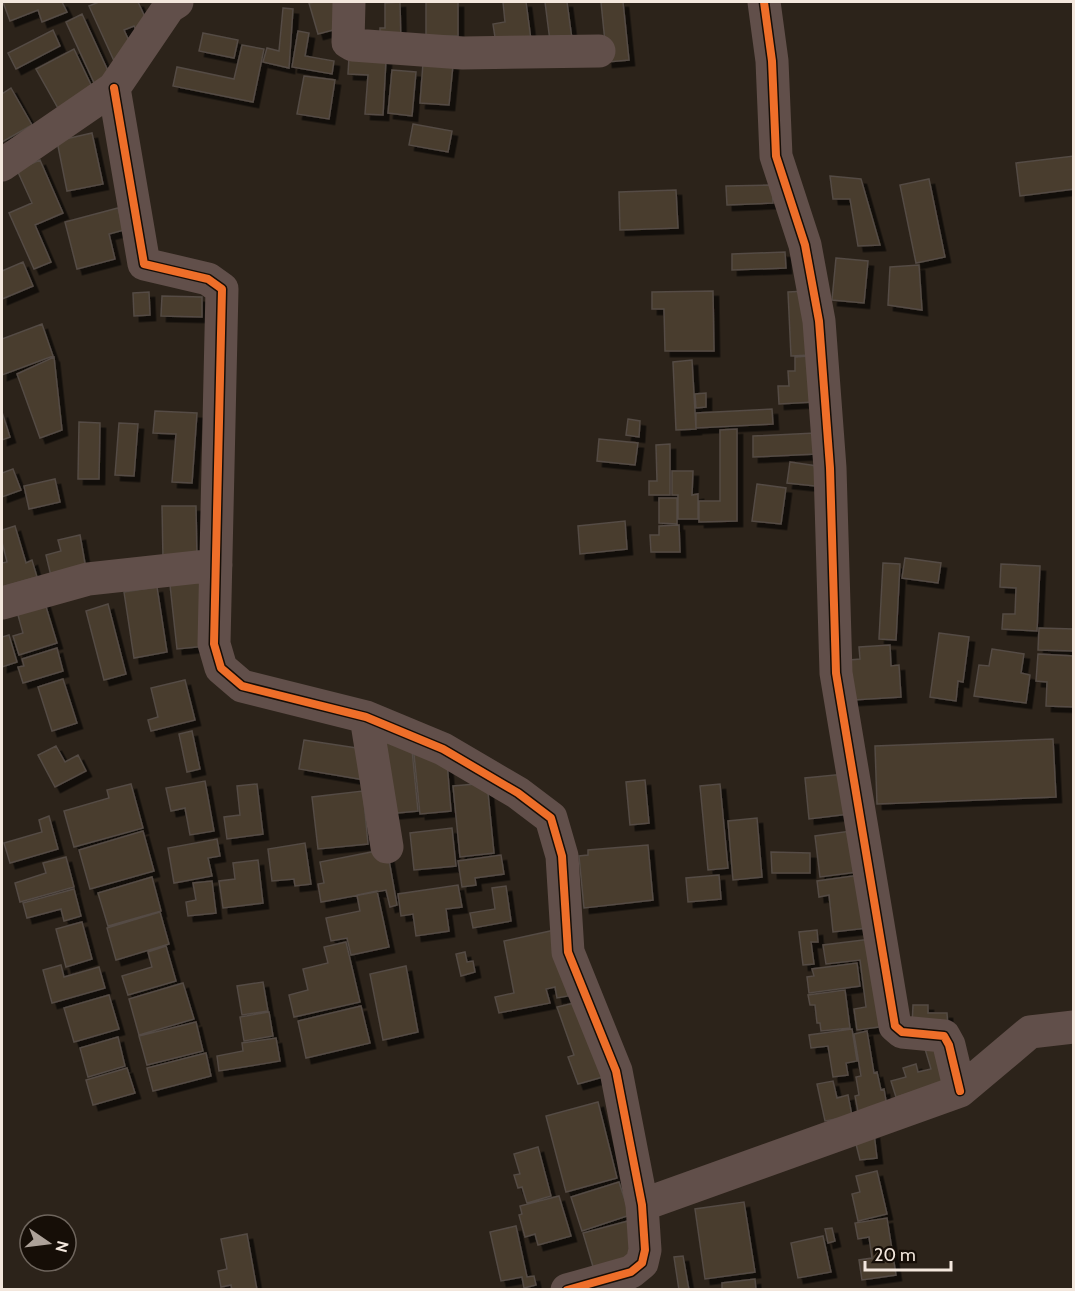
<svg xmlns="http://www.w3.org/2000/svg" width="1075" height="1291" font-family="Cabin,sans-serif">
<defs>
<filter id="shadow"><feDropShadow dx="5.5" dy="5.5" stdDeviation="0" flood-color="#0009"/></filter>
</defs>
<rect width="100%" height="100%" fill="#2c231a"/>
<path fill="#493c2e" stroke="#544b44" stroke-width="1.5" filter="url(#shadow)" d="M3,2H62L67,12L42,22L38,10L10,21Z
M99,2H138L149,26L137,32L134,26L124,30L130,43L115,63L89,6Z
M315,2H334L337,29L318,34L309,3Z
M400,2L401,46H380V28H385V3Z
M426,2H458V36H426Z
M503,2H526L531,40L496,44L493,24L505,22Z
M545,2H567L572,39L550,41Z
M601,2H623L629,60L607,62Z
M283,8L293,9L289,68L263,62L267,48L279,51Z
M82,14L108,71L96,87L66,22Z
M53,30L60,46L16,69L8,53Z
M298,31L309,33L305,56L334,61L332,74L292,67Z
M203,33L238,40L234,58L199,51Z
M242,45L264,49L253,102L173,86L177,67L234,79Z
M74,49L93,89L59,110L36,69Z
M349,57L386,60L383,115L365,114L368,75L348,74Z
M423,63L453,65L449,105L420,103Z
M392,70L416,72L412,116L388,113Z
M304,76L335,80L329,119L297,114Z
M11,88L32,125L2,142V94Z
M413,124L452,131L448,152L409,145Z
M92,133L103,184L67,191L57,141Z
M1074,156V189L1020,196L1016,163Z
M40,160L63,213L35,225L51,262L34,269L9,213L32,203L17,170Z
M830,176L861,179L880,245L858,246L850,199H833Z
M929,179L945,257L916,263L900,185Z
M772,185L773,203L727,205L726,186Z
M676,190L678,228L620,230L619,192Z
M118,208L124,230L109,234L115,259L77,269L65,222Z
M785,252L786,268L732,270V254Z
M836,258L868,261L864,303L832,300Z
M23,262L33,286L2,299V271Z
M919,265L922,310L888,305L890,267Z
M713,291L714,351H665L664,309H652V292Z
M807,291L809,355L791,356L788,292Z
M149,292L150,315L134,316L133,293Z
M162,296L202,297V317L161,316Z
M42,324L53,356L2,375V339Z
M811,356L813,402L779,404L778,386H789L788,371H795V357Z
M54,357L62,430L40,438L17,374Z
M692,360L696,429L676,430L673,362Z
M706,393V407L696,408L695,394Z
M772,409L773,424L696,428V413Z
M155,411L197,413L192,483L172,482L176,434L153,433Z
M2,412L10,437L2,440Z
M628,419L640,421L639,437L626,435Z
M79,422L100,423L99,479H78Z
M119,423L138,424L134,476L115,475Z
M737,429V521L699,522V501H720V430Z
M815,433L816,454L753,457V436Z
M599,439L638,443L635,465L597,461Z
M670,444V495H649V481H657L656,445Z
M790,462L817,466L815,486L787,483Z
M13,469L21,490L2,497V473Z
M672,471H693L692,495L698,494V519H678V495H672Z
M55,479L60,502L29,509L24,486Z
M757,484L786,488L781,524L752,521Z
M659,498H677V524L659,523Z
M162,506H196L197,560H163Z
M625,521L627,549L580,554L578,526Z
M679,525L680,552H651L650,535H659V526Z
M15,526L26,563L32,560L37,577L2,587V563L7,562L2,542V530Z
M80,535L86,569L51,576L46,555L61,551L58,540Z
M905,558L941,563L938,583L902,578Z
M883,563L900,564L896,640L879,639Z
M1001,564L1040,566L1037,631L1002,629L1003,614H1015L1016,588L1000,587Z
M200,581L206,646L177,649L170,585Z
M157,587L167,652L134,658L124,592Z
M44,600L57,643L19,655L13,636L23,633L16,608Z
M108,604L126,674L104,680L86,611Z
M1039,628L1074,629V651L1038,650Z
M939,633L969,637L963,682L958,681L956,701L930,697Z
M9,635L17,662L2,667V637Z
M890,645L891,666L899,665L901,697L853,700L850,660L860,659L859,647Z
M57,648L63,671L23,683L18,667L24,666L22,659Z
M992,649L1024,654L1021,673L1030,675L1026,703L974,696L979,665L989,666Z
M1038,654L1074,656V707L1046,706L1047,682L1036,681Z
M63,679L77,723L52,731L38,687Z
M185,680L195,720L151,731L148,720L158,717L151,688Z
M192,731L200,769L187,772L179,734Z
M1053,739L1056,797L877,804L875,746Z
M304,740L363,749L365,780L299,769Z
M411,740L418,811L387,814L381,743Z
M56,746L65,762L78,755L86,771L55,787L38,755Z
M414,754L447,762L451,811L420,814Z
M845,774L849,814L809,819L805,778Z
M645,780L649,823L630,825L626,782Z
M205,781L214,831L190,835L185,808L171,811L166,788Z
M487,783L494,853L460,857L453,786Z
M131,784L143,828L74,847L64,811L109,798L107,790Z
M257,784L263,834L227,839L224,817L240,815L237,786Z
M720,784L728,868L708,870L700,786Z
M363,791L368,844L318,849L312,797Z
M49,816L58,849L10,863L4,843L42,832L39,820Z
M757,818L762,877L733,880L728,821Z
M452,828L456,866L414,870L410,833Z
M143,831L154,871L90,889L79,850Z
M851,831L857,872L820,877L815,836Z
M217,839L220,856L208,858L212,876L174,883L168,848Z
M305,843L311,884L295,886L294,879L272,881L268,849Z
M648,845L653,900L584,908L579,856L588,855V850Z
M387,849L397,905L390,907L386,890L321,902L318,884L324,883L320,862Z
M771,852L810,853V873H772Z
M501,855L504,874L475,878L476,885L462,887L458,861Z
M66,857L74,887L20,902L15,883L46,873L43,863Z
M258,860L263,903L223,908L219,881L235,879L233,863Z
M719,875L721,899L688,902L686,878Z
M860,875L867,928L833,932L829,895L819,897L817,881Z
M152,877L161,911L108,926L98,893Z
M212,881L216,913L188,916L186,902L196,900L193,883Z
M458,885L462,907L446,909L449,931L416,936L413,914L401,916L398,894Z
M506,886L511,921L473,928L470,913L495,909L492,888Z
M74,889L81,916L64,921L61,909L27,918L23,903Z
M377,891L389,947L351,955L347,938L331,941L326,918L360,911L357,895Z
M160,912L169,944L116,960L107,928Z
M82,922L92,959L66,967L56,929Z
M555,930L568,996L557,998L555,987L546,989L550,1003L499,1013L495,997L514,993L504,941Z
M817,930L818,942H811L814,964L803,965L799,932Z
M871,939L886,1026L857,1030L854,1009L866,1007L860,960L826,964L823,945Z
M346,942L360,1002L294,1017L289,995L308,990L303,969L328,963L324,947Z
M166,946L176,981L128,995L122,976L152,967L148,952Z
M465,952L467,962L473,961L475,972L461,976L456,954Z
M857,963L860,986L809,993L807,977L814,976L812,969Z
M61,965L64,977L99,967L105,988L52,1003L43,970Z
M406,966L418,1032L383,1040L370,974Z
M263,982L268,1011L242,1015L237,986Z
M183,983L194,1019L139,1035L129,999Z
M845,990L850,1028L821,1031L820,1023H817L815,1005H810L808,995Z
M109,995L119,1029L74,1042L64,1008Z
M578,1002L610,1075L578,1084L568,1057L574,1055L557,1007Z
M913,1005H928V1013H947L948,1028L912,1027Z
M361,1006L370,1043L306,1058L298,1021Z
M269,1012L273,1036L244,1041L240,1017Z
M196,1022L203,1051L147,1065L139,1036Z
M852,1029L857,1061L846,1063L848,1075L833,1077L828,1046L811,1048L809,1035Z
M867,1031L874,1073L877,1072L881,1090L884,1089L887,1107L858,1112L855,1096L859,1095L856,1077L861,1076L854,1034Z
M118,1037L125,1066L88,1077L80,1048Z
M276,1038L280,1061L219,1071L217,1056L243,1051L242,1043Z
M939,1038L951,1081L896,1097L891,1081L906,1077L903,1068L916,1064L918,1072L931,1069L923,1042Z
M206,1053L211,1076L153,1091L147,1068Z
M127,1068L135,1093L93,1105L86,1080Z
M833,1081L837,1098L848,1095L852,1116L825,1121L817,1084Z
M598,1102L617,1178L566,1192L546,1116Z
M874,1133L877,1158L860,1160L855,1140Z
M538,1147L551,1196L527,1203L522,1187L518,1188L514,1175L520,1174L514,1154Z
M877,1171L887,1214L858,1221L852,1194L860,1192L856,1176Z
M619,1182L630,1215L582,1231L571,1197Z
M559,1196L571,1236L538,1245L535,1234L525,1237L519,1215L522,1214L520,1206Z
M744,1202L755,1272L705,1279L695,1209Z
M887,1218L896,1275L862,1280L859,1260L872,1258L869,1237L858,1239L855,1223Z
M628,1221L638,1257L594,1270L583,1233Z
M516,1226L527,1277L534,1276L536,1285L524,1288L522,1277L501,1281L490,1232Z
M832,1228L835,1241L828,1243L825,1229Z
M247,1234L257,1290H232L231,1285L221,1287L218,1271L227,1269L221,1239Z
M823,1236L831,1272L798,1278L791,1243Z
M683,1256L689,1290H679L674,1257Z
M755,1279L756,1290H722V1283Z"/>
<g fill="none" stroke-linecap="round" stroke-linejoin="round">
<path stroke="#614f4a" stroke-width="33" d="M349,2L348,42L353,45L463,53L599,51
M764,2L772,61L776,156L805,245L819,321L830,468L836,673L895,1026L902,1032L944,1036L949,1045L960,1091
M114,88L144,264L208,279L222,289L214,644L221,668L242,686L366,717L443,749L518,793L551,818L562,856L568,952L616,1071L642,1205L645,1250L642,1263L631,1272L567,1290
M2,165L114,88L169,7L177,2
M2,603L88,579L216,565
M366,717L387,847
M642,1205L960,1091L1030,1032L1074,1027"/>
<defs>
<path id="cycleway" d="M764,2L772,61L776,156L805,245L819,321L830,468L836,673L895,1026L902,1032L944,1036L949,1045L960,1091
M114,88L144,264L208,279L222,289L214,644L221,668L242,686L366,717L443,749L518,793L551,818L562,856L568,952L616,1071L642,1205L645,1250L642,1263L631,1272L567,1290"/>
</defs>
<use href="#cycleway" stroke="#160e07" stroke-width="11"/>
<use href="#cycleway" stroke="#ee6e29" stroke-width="8"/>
</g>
<rect width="1075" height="1291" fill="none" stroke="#f3e7dd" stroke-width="6"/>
<g transform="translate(48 1243) rotate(104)"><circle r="28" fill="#160e07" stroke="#6e655d" stroke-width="1.5"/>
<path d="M0-4.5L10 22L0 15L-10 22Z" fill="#ada299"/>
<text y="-9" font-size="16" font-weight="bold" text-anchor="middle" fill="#f3e7dd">N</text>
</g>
<path d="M865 1261v9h86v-9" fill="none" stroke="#f3e7dd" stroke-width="3"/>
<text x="874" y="1261" font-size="18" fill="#f3e7dd" stroke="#160e07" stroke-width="4.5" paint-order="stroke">20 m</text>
</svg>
